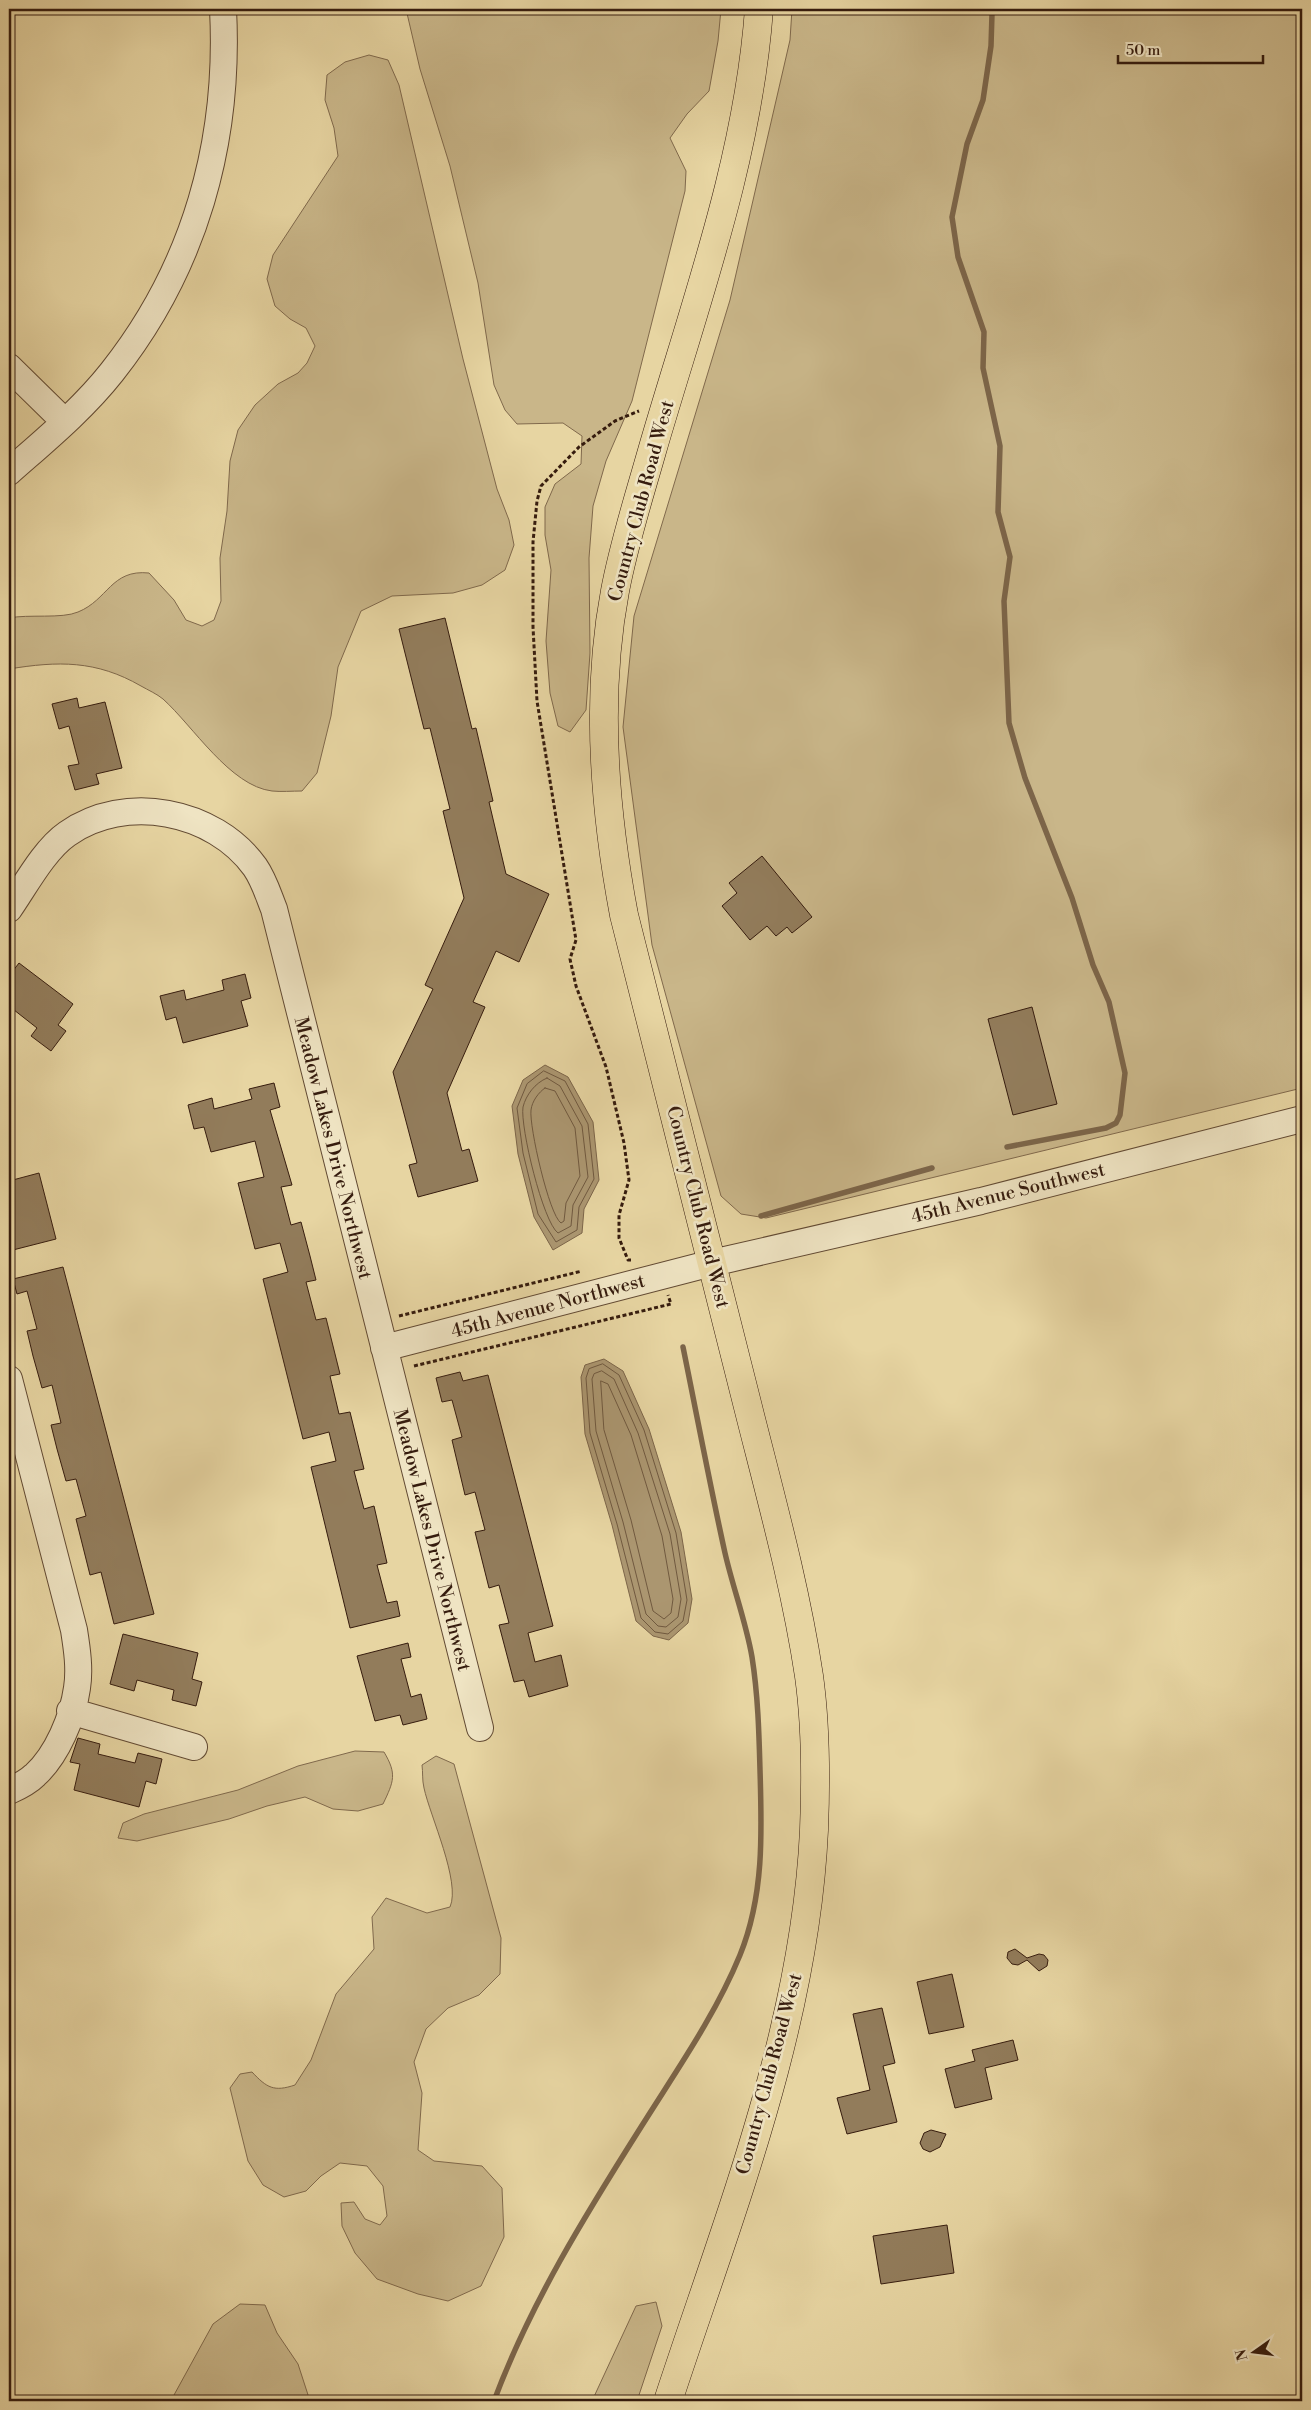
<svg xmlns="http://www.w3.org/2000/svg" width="1311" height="2410" font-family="'Libre Bodoni',serif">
<rect width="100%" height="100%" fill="#e7d5a2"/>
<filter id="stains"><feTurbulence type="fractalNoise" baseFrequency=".004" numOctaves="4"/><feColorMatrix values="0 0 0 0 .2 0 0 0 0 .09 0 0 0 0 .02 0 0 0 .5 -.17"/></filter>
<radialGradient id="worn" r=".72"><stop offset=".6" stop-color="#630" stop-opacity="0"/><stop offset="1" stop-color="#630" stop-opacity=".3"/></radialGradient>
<path fill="#c9b689" stroke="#80694c" d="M406,9H721L718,41L709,91L687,114L670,138L686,171L685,191L632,401L606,461L593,506L589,558L590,653L586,710L570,732L558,726L550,693L546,641L551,570L545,535V507L555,484L581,464L582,436L563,423L517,424L505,410L494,385L478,283L450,166L420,69Z
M792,9H1302V1088L766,1218L741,1214L721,1196L652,945L623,727L634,616L730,300L790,40Z
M369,55L388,60L399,85L463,359L497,489L509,520L514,545L505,570L482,585L453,593L392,596L361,611L338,667L331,716L317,773L302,791C292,791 281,792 272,791C230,786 193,726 163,699C157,694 148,690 141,686C96,660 58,661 9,669V618C28,614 62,619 78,612C108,600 111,569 149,573L174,600L186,620L202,626L214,620L221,601L220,558L227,511L230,461L238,430L255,405L278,384L298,373L307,363L315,346L306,328L290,319L275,306L267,279L273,255L338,156L334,128L325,100L327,75L345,62Z
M355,1751L384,1752C397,1774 394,1781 383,1804L358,1811L333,1809L305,1797L267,1806L229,1819L137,1841L118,1838L123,1823L144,1814L238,1790L298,1766Z
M436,1756L454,1764L501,1938L500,1974L479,1995L448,2008L426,2029L414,2062L422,2093L418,2150L434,2161L482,2166L502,2188L504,2237L481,2286L448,2301L418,2294L377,2279L355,2253L342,2226L341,2203L354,2202L365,2219L380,2225L387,2216L383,2186L367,2166L340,2163L321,2176L306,2191L284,2197L263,2185L248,2161L230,2088L240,2074L252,2072C267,2088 274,2092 295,2085L311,2060L336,1994L374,1949L372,1917L386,1898L427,1913L450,1907C461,1882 430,1816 424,1788C422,1780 423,1772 422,1765Z
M656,2302L662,2326L637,2401H592L636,2306Z
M240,2304L265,2305L277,2333L298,2364L310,2401H175L174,2395L213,2324Z"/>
<path fill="#ab9670" stroke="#7c6549" d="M545,1065L568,1077L593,1122L599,1180L584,1209L582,1233L553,1250L534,1217L518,1154L512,1106L523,1080Z
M604,1359L623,1371L649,1429L681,1532L692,1599L688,1623L669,1640L653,1636L636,1621L612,1525L585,1434L581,1377L585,1365Z"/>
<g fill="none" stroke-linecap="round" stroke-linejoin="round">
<path stroke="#70593f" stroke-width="1" d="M544,1071L565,1081L588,1124L594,1179L579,1207L577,1230L556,1242L538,1214L523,1153L517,1108L527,1084Z
M547,1078L560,1086L582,1126L588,1177L573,1205L571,1226L558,1233C543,1222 520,1127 523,1107C526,1095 535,1083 547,1078Z
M545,1088L555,1091L575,1128L580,1176L566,1203L564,1221L561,1223C549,1215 529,1126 531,1110C532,1101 539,1092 545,1088Z
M603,1364L619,1375L644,1430L676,1533L687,1600L683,1621L668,1634L655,1632L641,1618L617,1524L590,1433L586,1378L589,1369Z
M602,1371L614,1379L638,1433L670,1534L681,1599L678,1617L666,1627L658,1626L646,1614L623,1522L596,1431L592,1379L594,1374Z
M601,1381L608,1384L631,1435L662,1536L673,1599L671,1613L664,1619L653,1611L631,1520L604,1430Z"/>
<path stroke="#7c6549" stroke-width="5.5" d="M992,14L991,46L983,100L967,144L952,217L958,257L984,332L983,368L1000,446L998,512L1010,557L1004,601L1009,723L1025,778L1072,898L1093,965L1109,1002L1125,1073L1120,1115L1116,1123L1106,1128L1007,1147
M761,1216L932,1168
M494,2401C530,2304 586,2214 641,2127C676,2071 715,2016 740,1955C764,1896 762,1833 760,1770C759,1733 758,1695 752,1657C746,1622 733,1588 725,1553C710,1485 697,1416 683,1347"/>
</g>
<path fill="#927c5b" stroke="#361c0e" d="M445,618L472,729L476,728L493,801L489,802L506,874L549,894L519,962L496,951L473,1002L485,1007L447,1093L462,1151L469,1149L478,1181L418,1197L409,1165L417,1163L393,1072L433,989L425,985L464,898L443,811L450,809L430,728L424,729L399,629Z
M77,698L79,708L105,702L122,768L96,774L99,784L75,790L68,766L79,764L69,726L59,729L52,704Z
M762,856L812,917L792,933L787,927L776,936L767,926L750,940L722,906L737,893L729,883Z
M19,963L73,1004L58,1025L66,1031L51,1051L31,1036L37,1028L9,1006V976Z
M245,974L251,998L241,1001L248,1026L183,1043L176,1017L166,1020L160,996L184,990L186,1000L224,990L222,980Z
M1032,1007L1057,1104L1013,1115L988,1019Z
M274,1083L280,1107L270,1110L292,1185L281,1187L291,1225L301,1222L310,1256L316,1280L306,1282L316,1320L326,1318L340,1374L330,1376L339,1414L350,1412L364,1469L354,1471L364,1509L374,1506L387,1563L377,1565L387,1603L397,1601L400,1616L350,1628L311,1467L336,1461L329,1432L303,1439L263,1279L288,1272L280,1243L255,1249L238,1183L264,1177L255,1141L211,1152L204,1127L194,1129L188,1105L212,1098L214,1109L252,1099L249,1089Z
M39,1173L56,1239L9,1251V1236L13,1235L9,1220V1181Z
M63,1267L154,1614L114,1624L101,1572L90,1575L76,1519L86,1516L76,1479L66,1481L57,1449L51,1425L61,1423L52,1385L42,1388L33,1356L27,1331L37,1329L27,1291L17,1294L13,1279Z
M460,1372L463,1381L488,1375L553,1626L528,1633L535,1662L561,1655L568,1686L529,1697L524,1680L514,1682L499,1625L509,1623L499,1585L489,1588L475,1532L485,1530L475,1492L465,1495L452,1440L462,1437L452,1400L442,1402L436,1378Z
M123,1634L198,1653L192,1679L202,1682L196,1706L172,1700L174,1690L137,1680L134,1691L110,1684Z
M408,1643L411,1657L401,1659L411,1697L421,1694L427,1719L403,1725L400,1715L375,1721L357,1656Z
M78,1738L100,1744L98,1754L135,1763L138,1753L162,1759L156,1784L146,1781L139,1807L74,1790L80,1764L70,1762Z
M1015,1949L1027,1958L1039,1954L1044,1955L1048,1960L1047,1966L1039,1971L1027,1960L1018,1965L1012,1964L1007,1958L1008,1952Z
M952,1974L964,2027L929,2034L917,1982Z
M882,2008L895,2063L883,2066L897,2122L847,2134L837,2098L870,2090L853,2014Z
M1013,2040L1018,2060L985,2068L992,2099L955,2108L945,2069L975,2061L972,2050Z
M931,2130L946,2134L940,2147L930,2152L923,2149L920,2143L924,2133Z
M947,2225L954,2273L881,2284L873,2236Z"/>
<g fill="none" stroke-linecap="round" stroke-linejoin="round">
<defs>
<path id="minor" d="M9,367L65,422
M9,472C44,441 82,410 112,372C195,267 230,142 223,9
M9,909C25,886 44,850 67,834C125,793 214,810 255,867C264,880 268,894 274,909L480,1728
M384,1348L712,1263L981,1201L1302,1119
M9,1379L74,1630C77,1649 80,1669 77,1688C73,1717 57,1755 35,1775C28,1782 18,1787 9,1791
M70,1711L194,1747"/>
<path id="major" d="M668,2401C729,2215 805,2027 814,1830C816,1780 816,1726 809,1676C795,1583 769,1491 746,1399C706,1237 664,1076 624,915C604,809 595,697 615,591C624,543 639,497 652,451C694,306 748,161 759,9"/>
</defs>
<use href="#minor" stroke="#624a33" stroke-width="28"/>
<use href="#major" stroke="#361c0e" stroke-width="29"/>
<path stroke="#361c0e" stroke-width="3" stroke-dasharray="4 2.5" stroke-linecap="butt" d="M631,1260H628L619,1238V1215L629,1180L624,1143L606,1067L576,986L570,959L576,940L537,701L533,627V542L537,501L541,486L579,447L615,421L639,411
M399,1316L582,1271
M414,1366L671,1304L668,1295"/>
<use href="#minor" stroke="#efe4c3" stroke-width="26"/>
<use href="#major" stroke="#e7d5a2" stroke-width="28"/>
</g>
<g text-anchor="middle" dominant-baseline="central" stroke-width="5" stroke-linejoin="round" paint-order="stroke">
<g font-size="19" fill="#361c0e" stroke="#efe4c3">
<text transform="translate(641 501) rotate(-75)">Country Club Road West</text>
<text transform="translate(333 1148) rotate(76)">Meadow Lakes Drive Northwest</text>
<text transform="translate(1008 1193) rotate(-14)">45th Avenue Southwest</text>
<text transform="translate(698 1207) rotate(76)">Country Club Road West</text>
<text transform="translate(548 1306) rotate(-15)">45th Avenue Northwest</text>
<text transform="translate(432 1540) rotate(76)">Meadow Lakes Drive Northwest</text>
<text transform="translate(769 2074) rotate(-75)">Country Club Road West</text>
</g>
</g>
<rect width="1311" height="2410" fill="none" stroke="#e7d5a2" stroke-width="30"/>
<rect x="10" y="10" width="1291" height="2390" fill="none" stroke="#361c0e" stroke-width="2.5"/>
<rect x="15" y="15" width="1281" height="2380" fill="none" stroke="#361c0e"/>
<g transform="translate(1254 2352) rotate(256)" stroke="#efe4c3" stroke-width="4" paint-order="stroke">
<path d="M0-4L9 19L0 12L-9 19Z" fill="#361c0e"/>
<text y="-8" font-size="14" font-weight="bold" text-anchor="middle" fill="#361c0e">N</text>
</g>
<path d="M1118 55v8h145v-8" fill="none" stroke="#361c0e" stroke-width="2.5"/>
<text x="1126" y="55" font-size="15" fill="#361c0e" stroke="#efe4c3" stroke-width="4" paint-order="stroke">50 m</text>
<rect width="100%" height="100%" filter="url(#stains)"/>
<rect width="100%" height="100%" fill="url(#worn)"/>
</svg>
